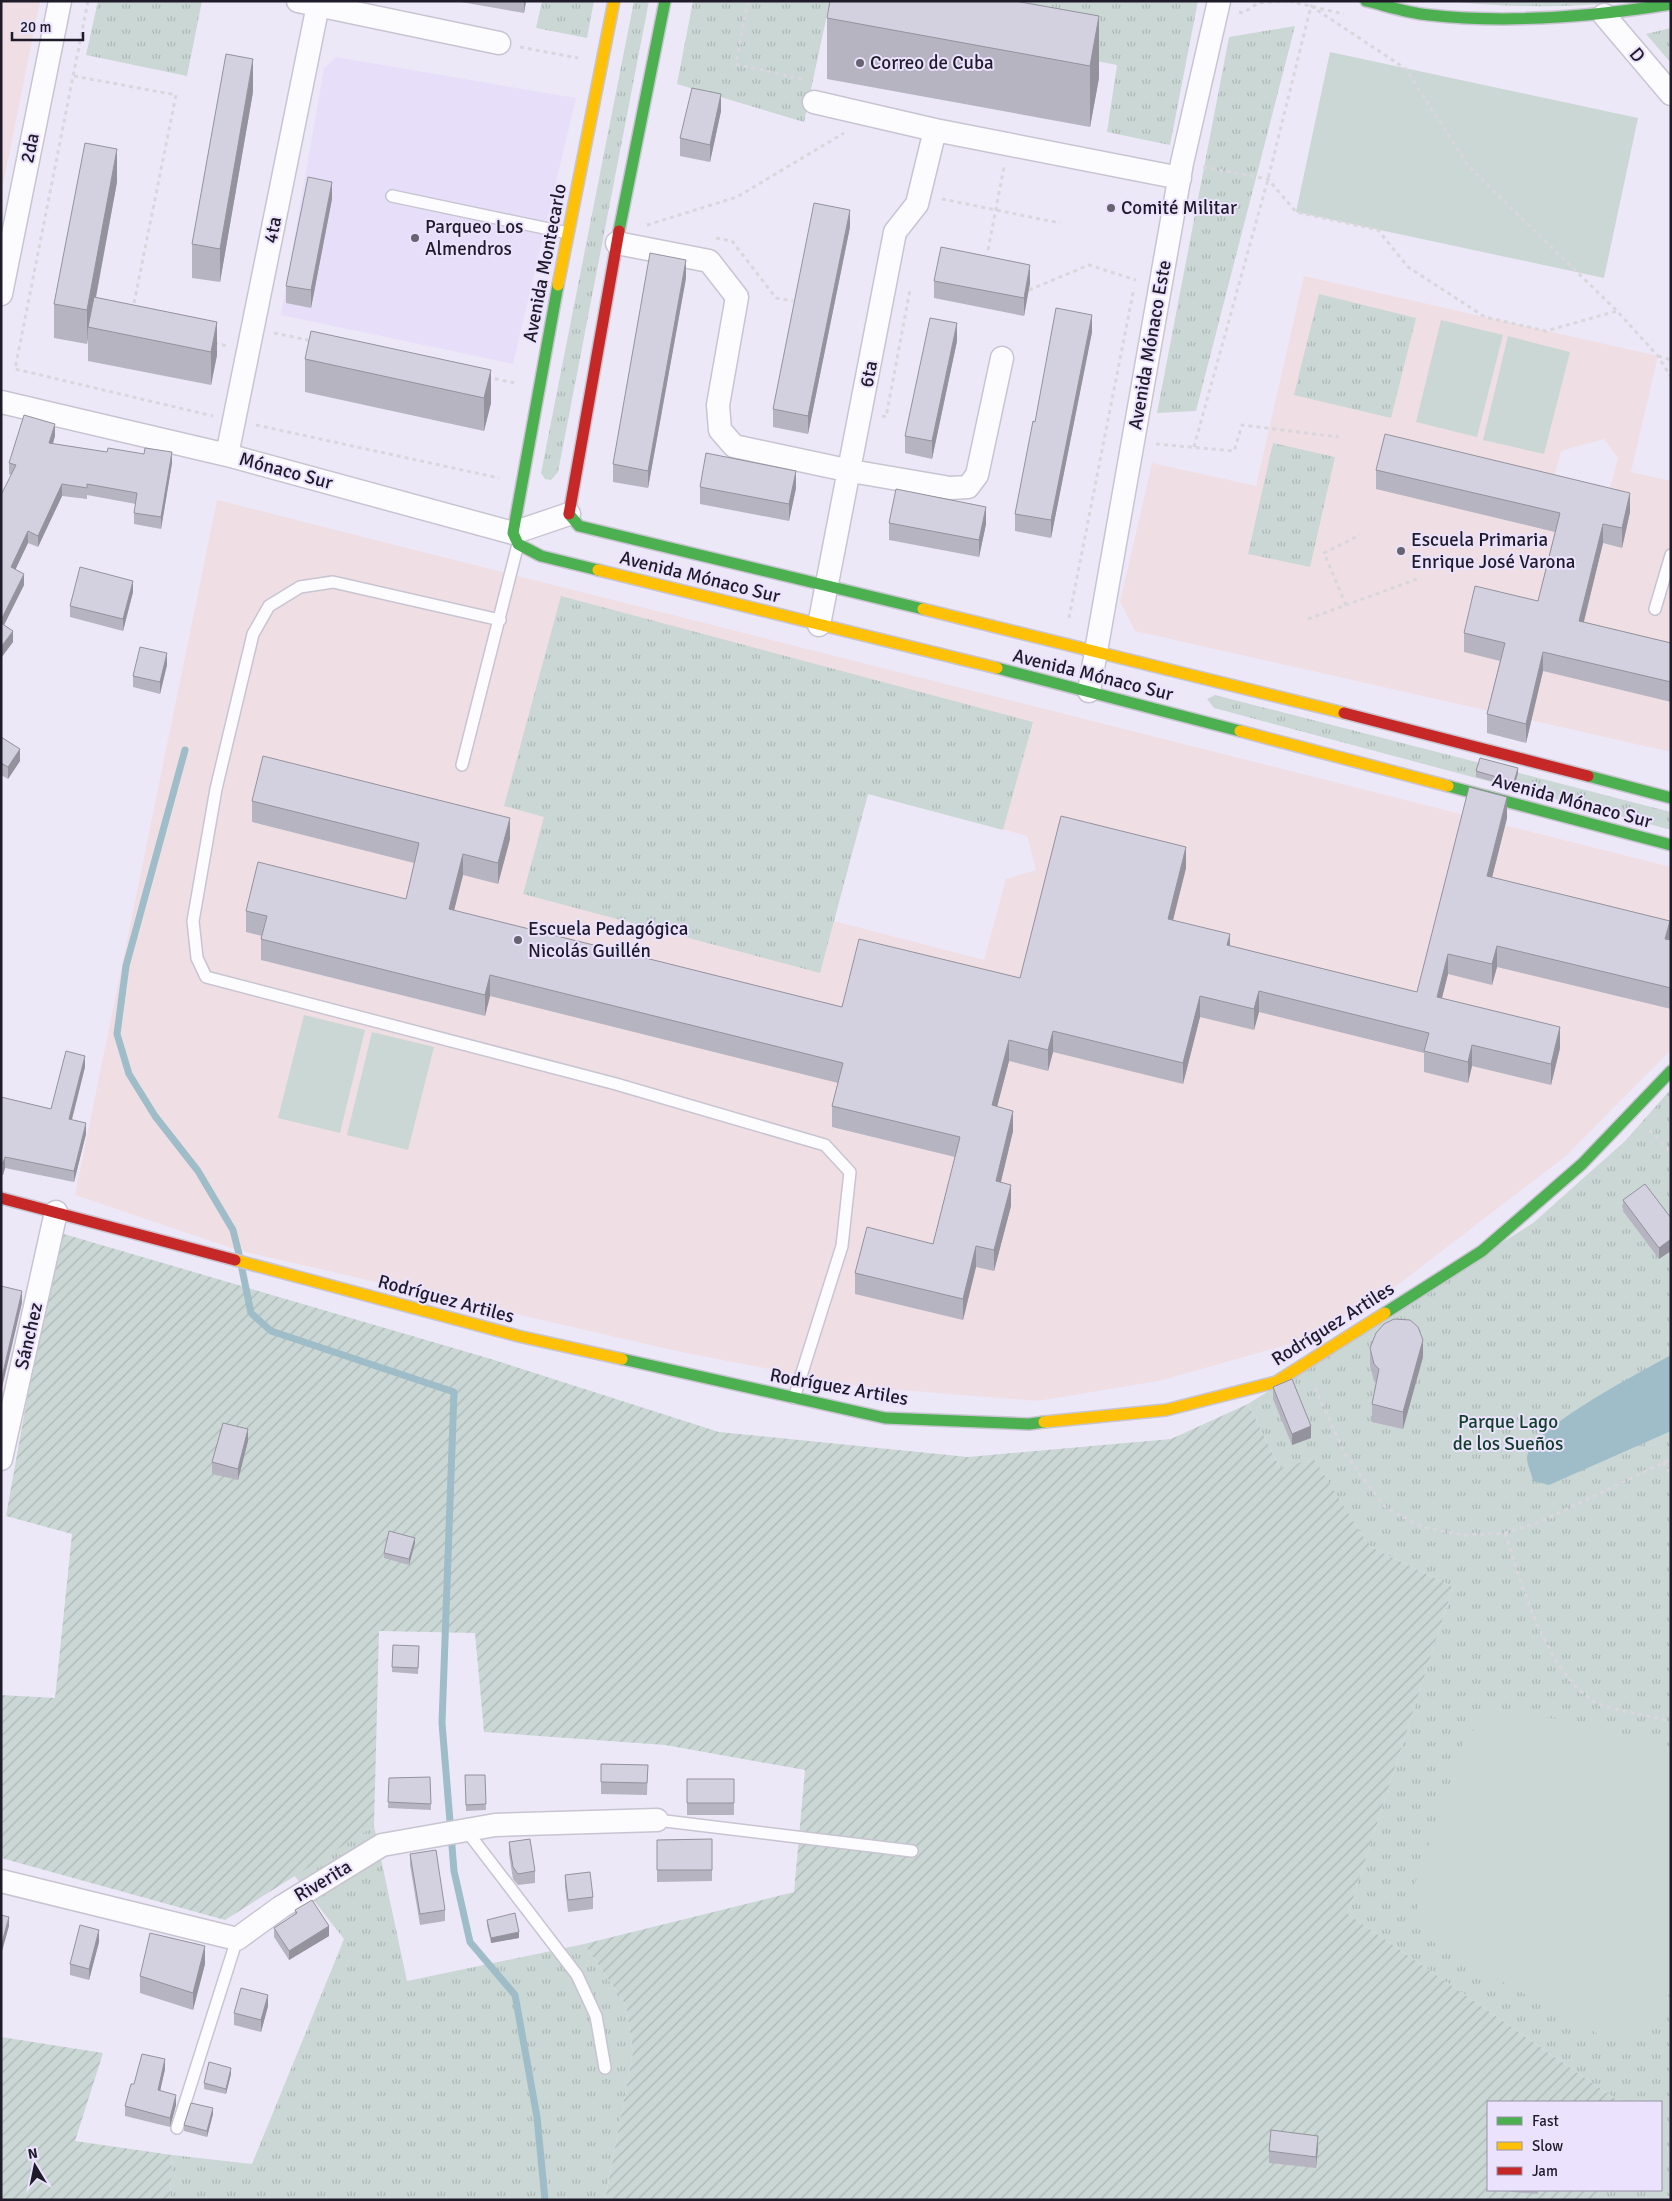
<svg xmlns="http://www.w3.org/2000/svg" width="1672" height="2201" font-family="Signika,sans-serif">
<defs>
<pattern id="grass-tufts" width="24" height="20" patternUnits="userSpaceOnUse" patternTransform="scale(1.25)"><rect width="24" height="20" fill="#cad7d4"/><path d="M3 7l-1-3M5 7V3M7 7l1-3M15 17l-1-3M17 17v-4M19 17l1-3" fill="none" stroke="#adb8b6"/></pattern>
<pattern id="garden-furrows" width="10" height="10" patternUnits="userSpaceOnUse" patternTransform="scale(1.25)"><rect width="10" height="10" fill="#cad7d4"/><path d="M-1 1l2-2M0 10L10 0M9 11l2-2" fill="none" stroke="#adb8b6"/></pattern>
</defs>
<rect width="100%" height="100%" fill="#ede8f8"/>
<path fill="#e7dff9" d="M336,57L576,98L513,364L281,315L324,68Z"/>
<path fill="#efdfe4" fill-rule="evenodd" d="M1,1H40L1,195Z
M1304,276L1658,356L1631,472L1671,481V752L1135,631L1120,602L1152,463L1256,486ZM1604,439L1618,458L1607,499L1552,486L1561,451Z
M217,500L1671,867V1050L1566,1156L1387,1293L1290,1344L1159,1381L1037,1401L862,1387L681,1352L237,1250L75,1195ZM868,794L1027,836L1036,870L1006,879L984,960L834,921Z"/>
<path fill="url(#grass-tufts)" d="M98,1H202L187,76L86,55Z
M542,1H594L587,38L536,28Z
M634,1H649L558,472L551,480L545,479L541,473Z
M693,1H1198L1170,145L1107,132L1117,65L828,10L804,122L677,84Z
M1447,1H1631C1571,8 1508,8 1447,1Z
M1295,26L1196,411L1157,413L1229,37Z
M1671,28V63L1646,34Z
M1319,294L1416,318L1391,418L1294,395Z
M1273,443L1335,457L1310,567L1248,554Z
M561,596L1033,722L1003,830L868,794L820,973L523,894L544,817L504,806Z
M1215,695L1671,812V830L1214,708L1207,699Z
M1671,1089V2200H1596L1600,2190H1661V2102H1620L1348,1914L1453,1587L1369,1546L1314,1460L1280,1468L1248,1404L1533,1223L1625,1141Z
M374,1826L407,1981L584,1944L626,2005L633,2053L605,2200H170L172,2155L252,2164L344,1939L294,1875Z"/>
<path fill="url(#garden-furrows)" d="M57,1232L491,1359L719,1432L968,1457L1171,1439L1248,1404L1280,1468L1314,1459L1369,1546L1453,1587L1348,1914L1620,2102H1488V2190H1600L1596,2200H605L633,2053L626,2005L584,1944L794,1892L805,1770L665,1745L484,1732L475,1633L379,1631L374,1826L225,1920L1,1858V1695L55,1698L72,1534L6,1516Z
M1,2037L103,2053L75,2141L172,2155L170,2200H1Z"/>
<path fill="#cad7d4" d="M1330,52L1638,118L1604,278L1296,212Z
M1441,320L1503,335L1477,437L1416,422Z
M1508,336L1570,352L1544,454L1483,440Z
M304,1015L365,1030L340,1133L278,1118Z
M372,1032L434,1047L408,1150L347,1135Z
M1512,1713C1567,1720 1621,1728 1671,1752V1990L1655,2020L1635,2038L1607,2039L1437,1946L1418,1916L1415,1884L1465,1739L1486,1716Z"/>
<path fill="#9ebdc8" d="M1671,1355V1431L1549,1485L1533,1481C1532,1474 1527,1465 1527,1458C1529,1429 1643,1371 1671,1355Z"/>
<g fill="none" stroke-linecap="round" stroke-linejoin="round">
<path stroke="#9ebdc8" stroke-width="7" d="M185,750L126,966L117,1034L129,1074L155,1116L198,1171L233,1230L239,1254
M242,1269L251,1313L271,1331L454,1392L442,1723L454,1871L470,1942L515,1995L537,2117L545,2200"/>
<defs>
<path id="lane" d="M392,196L568,233
M1655,609L1671,555
M500,620L333,582L300,587L269,606L253,634L216,789L193,921L197,958L206,977L616,1084L825,1145L850,1172L842,1246L794,1398
M462,765L518,544
M657,1820L912,1851
M466,1830L577,1975L596,2016L605,2068
M177,2128L237,1939"/>
<path id="street" d="M298,1L499,43
M1604,15L1671,94
M814,102L935,130L1180,178
M617,243L709,261L737,297L718,405L720,430L734,446L851,471L950,488L968,487L977,475L1002,358
M1,294L60,1
M1,402L227,455L513,533L569,514
M227,455L318,5
M819,625L895,232L917,204L935,130
M1089,691L1182,163L1219,1
M1,1459L56,1212
M1,1881L237,1939L281,1907L382,1845L495,1825L657,1820"/>
<path id="fast" d="M1366,1C1387,6 1408,13 1429,15C1510,24 1591,17 1671,4
M619,231L665,1
M558,285L513,533L518,544L541,556L598,570
M569,514L579,526L923,609
M997,668L1240,731
M1588,776L1671,798
M1448,786L1671,845
M1385,1313L1482,1251L1582,1164L1671,1071
M622,1359L885,1418L1029,1424L1044,1422"/>
<path id="slow" d="M558,285L614,1
M598,570L997,668
M923,609L1344,713
M1240,731L1448,786
M235,1260L518,1336L622,1359
M1044,1422L1166,1410L1276,1382L1385,1313"/>
<path id="jam" d="M569,514L619,231
M1344,713L1588,776
M1,1198L235,1260"/>
</defs>
<use href="#lane" stroke="#c8c4d1" stroke-width="14"/>
<use href="#street" stroke="#c8c4d1" stroke-width="25"/>
<use href="#fast" stroke="#c8c4d1" stroke-width="14"/>
<use href="#slow" stroke="#c8c4d1" stroke-width="14"/>
<use href="#jam" stroke="#c8c4d1" stroke-width="14"/>
<path stroke="#d9d7dc" stroke-width="3" stroke-dasharray="4 4" stroke-linecap="butt" d="M88,1L15,369L213,416
M748,1L736,64L806,80
M1289,1L1344,14
M1239,12L1243,13L1258,3L1287,1
M520,47L578,58
M74,76L176,95L133,308
M1203,167L1268,179L1296,212L1378,230L1408,267L1485,317L1546,331L1617,311
M942,199L1060,223
M647,225L737,197L844,133
M716,238L732,241L776,298L793,301
M988,250L1004,167
M1029,290L1089,265L1136,280
M274,333L312,341
M214,343L228,346
M1658,356L1671,360
M487,377L515,383
M882,416L886,417L910,290
M256,425L499,478
M1156,444L1234,451L1242,425L1339,437
M1194,447L1268,179L1311,6L1406,69L1469,167L1617,311L1658,356L1671,377
M1346,605L1324,553L1360,535
M1069,618L1134,288
M1308,619L1417,579
M1650,1130L1671,1153
M1315,1388L1345,1454L1385,1507L1422,1527L1463,1535L1505,1533L1540,1522L1671,1459
M1663,1462L1671,1475
M1505,1533C1522,1586 1545,1668 1593,1701C1606,1710 1652,1715 1671,1722
M1668,2200L1671,2192"/>
<use href="#lane" stroke="#fcfcfe" stroke-width="11"/>
<use href="#street" stroke="#fcfcfe" stroke-width="22"/>
<use href="#fast" stroke="#4caf50" stroke-width="11"/>
<use href="#slow" stroke="#ffc107" stroke-width="11"/>
<use href="#jam" stroke="#c62828" stroke-width="11"/>
</g>
<path fill="#b5b4c0" d="M455,1H526L524,13Z
M1099,16V78L1090,127L827,79V18Z
M253,92L220,282L192,278V244Z
M721,111L710,162L680,156V138Z
M117,182L96,298L217,322V355L211,385L88,361V339L87,344L54,338V304Z
M332,199L311,308L286,303V286Z
M850,227L808,434L773,427V409Z
M686,278L648,488L613,482V464Z
M934,281L1030,283L1024,316L934,298Z
M1092,332L1051,538L1015,531V514L1035,422Z
M957,341L932,459L905,453V436Z
M305,359L491,370V403L484,431L305,392Z
M55,436L53,444L172,463L161,529L134,524V513L136,504L87,495V499L62,496L38,547L28,543L15,569L24,585L4,625L13,642L1,658L11,475L9,474V463Z
M1376,470L1630,512L1622,548L1603,543L1584,622L1671,643V702L1543,671L1526,743L1487,733V714L1500,661L1464,652V633L1538,601L1555,532L1376,489Z
M700,487L796,488L789,521L700,504Z
M889,523L986,524L979,557L889,540Z
M133,592L123,631L70,617V606Z
M167,665L160,694L133,687V676Z
M1,737L20,761L8,779L1,775Z
M1476,771L1518,773L1514,787L1476,777Z
M252,801L510,839L498,884L463,875L454,911L842,1007L1020,978L1186,868L1173,920L1230,946L1417,992L1507,818L1492,878L1671,940V1009L1497,967L1492,985L1448,974L1442,998L1560,1048L1551,1085L1472,1066L1468,1083L1424,1072V1053L1259,1012L1254,1030L1200,1017L1183,1084L1053,1052L1048,1071L1009,1061L997,1107L1013,1131L1001,1182L1011,1206L994,1271L976,1267L963,1320L855,1294V1273L933,1244L955,1157L832,1127V1106L838,1083L490,996L485,1016L261,960V939L262,936L246,932V911L406,899L414,863L252,822Z
M85,1067L72,1120L86,1134L74,1182L5,1168L3,1175L1,1174V1097L51,1109Z
M1623,1200L1671,1218L1659,1259L1623,1211Z
M1370,1348L1423,1357L1403,1429L1372,1422V1404L1376,1383L1374,1381L1370,1365Z
M1273,1387L1311,1438L1292,1445L1273,1399Z
M248,1441L238,1480L212,1474V1462Z
M415,1543L409,1565L384,1558V1553Z
M393,1645L419,1652L418,1674L392,1672Z
M601,1764L648,1765L647,1795L601,1794Z
M465,1775H485L486,1810L466,1811Z
M430,1777L431,1810L388,1808L389,1778Z
M687,1779H734V1815H687Z
M712,1839V1881L657,1882V1840Z
M509,1842L535,1871V1883L518,1885L513,1879L509,1854Z
M410,1854L445,1910V1921L420,1925L410,1865Z
M565,1875L593,1897V1909L568,1912L565,1887Z
M295,1910L329,1936L289,1960L274,1937V1928L295,1914Z
M487,1920L519,1938L491,1943L487,1925Z
M99,1942L89,1980L70,1975V1964Z
M205,1964L193,2010L140,1993V1976Z
M268,2006L261,2032L234,2025V2013Z
M165,2069L160,2091L176,2105L170,2127L125,2116V2106L134,2084Z
M231,2074L226,2094L204,2089V2083Z
M213,2114L207,2137L184,2131V2125Z
M1318,2148L1316,2168L1269,2163V2151Z
M1511,2190H1538V2194L1511,2192Z"/>
<path fill="#94929c" d="M524,1H526L524,13Z
M1099,16V78L1090,127V66Z
M253,59V92L220,282V249Z
M721,94V111L710,162V145Z
M117,149V182L90,328L88,327L87,344V310Z
M332,182V199L311,308V290Z
M850,210V227L808,434V416Z
M686,260V278L648,488V471Z
M1030,265V283L1024,316V298Z
M1092,315V332L1051,538V520Z
M217,322V355L211,385V352Z
M957,323V341L932,459V441Z
M491,370V403L484,431V398Z
M55,424V436L49,455V443Z
M172,452V463L161,529V517Z
M796,471V488L789,521V504Z
M62,484V496L38,547V536Z
M1630,493V512L1622,548V528Z
M986,507V524L979,557V540Z
M1603,524V543L1579,641V621Z
M28,531V543L11,579V567Z
M24,574V585L1,631V620Z
M133,581V592L123,631V619Z
M13,631V642L1,658V647Z
M1543,652V671L1526,743V724Z
M167,653V665L160,694V682Z
M20,749V761L8,779V767Z
M1518,768V773L1514,787V782Z
M1507,797V818L1487,897V876Z
M510,818V839L498,884V863Z
M1186,847V868L1168,940V919Z
M463,854V875L449,930V909Z
M1670,921V942L1665,939Z
M1230,934V955L1227,945Z
M1497,946V967L1492,985V964Z
M1448,954V974L1437,1017V997Z
M490,975V996L485,1016V995Z
M1259,991V1012L1254,1030V1009Z
M1200,996V1017L1183,1084V1063Z
M1560,1027V1048L1551,1085V1064Z
M1053,1031V1052L1048,1071V1050Z
M1009,1040V1061L992,1126V1105Z
M1472,1045V1066L1468,1083V1062Z
M85,1056V1067L69,1130V1119Z
M1013,1111V1131L996,1202V1181Z
M86,1123V1134L74,1182V1171Z
M5,1157V1168L3,1175V1163Z
M1011,1185V1206L994,1271V1250Z
M1671,1239V1251L1659,1259V1248Z
M976,1246V1267L963,1320V1299Z
M22,1291V1303L1,1392V1381Z
M1423,1340V1357L1403,1429V1412Z
M1311,1426V1438L1292,1445V1434Z
M248,1429V1441L238,1480V1469Z
M415,1538V1543L409,1565V1559Z
M9,1917V1926L1,1955V1946Z
M329,1926V1936L289,1960V1951Z
M99,1930V1942L89,1980V1969Z
M519,1932V1938L491,1943V1938Z
M205,1946V1964L193,2010V1993Z
M268,1995V2006L261,2032V2020Z
M165,2059V2069L158,2100V2090Z
M231,2068V2074L226,2094V2089Z
M176,2095V2105L170,2127V2118Z
M213,2108V2114L207,2137V2131Z
M1318,2136V2148L1316,2168V2157Z"/>
<path fill="#d3d1df" stroke="#94929c" d="M830,1H1015L1099,16L1090,66L827,18Z
M226,54L253,59L220,249L192,244Z
M692,88L721,94L710,145L680,138Z
M85,143L117,149L87,310L54,304Z
M308,177L332,182L311,290L286,286Z
M814,203L850,210L808,416L773,409Z
M941,247L1030,265L1024,298L934,281Z
M650,253L686,260L648,471L613,464Z
M94,297L217,322L211,352L88,327Z
M1056,308L1092,315L1051,520L1015,514L1033,421L1035,422Z
M930,318L957,323L932,441L905,436Z
M311,331L491,370L484,398L305,359Z
M24,415L55,424L49,443L107,452L108,448L144,454L145,448L172,452L161,517L134,513L137,493L87,484V488L62,484L38,536L28,531L11,567L24,574L1,620V495L16,465L9,463Z
M1385,434L1630,493L1622,528L1603,524L1579,621L1671,643V682L1543,652L1526,724L1487,714L1505,643L1464,633L1475,586L1538,601L1560,513L1376,470Z
M706,453L796,471L789,504L700,487Z
M896,489L986,507L979,540L889,523Z
M80,567L133,581L123,619L70,606Z
M1,623L13,631L1,647Z
M140,647L167,653L160,682L133,676Z
M1,737L20,749L8,767L1,763Z
M263,756L510,818L498,863L463,854L449,909L842,1007L859,939L1020,978L1061,816L1186,847L1168,919L1230,934L1227,945L1417,992L1469,787L1507,797L1487,876L1670,921L1665,939L1671,940V988L1497,946L1492,964L1448,954L1437,997L1560,1027L1551,1064L1472,1045L1468,1062L1424,1051L1429,1033L1259,991L1254,1009L1200,996L1183,1063L1053,1031L1048,1050L1009,1040L992,1105L1013,1111L996,1181L1011,1185L994,1250L976,1246L963,1299L855,1273L867,1227L933,1244L960,1137L832,1106L843,1063L490,975L485,995L261,939L267,916L246,911L258,862L406,899L419,843L252,801Z
M1480,758L1518,768L1514,782L1476,771Z
M66,1051L85,1056L69,1119L86,1123L74,1171L5,1157L3,1163H1V1097L51,1109Z
M1645,1184L1671,1218V1239L1659,1248L1623,1200Z
M1,1286L22,1291L1,1381Z
M1394,1319L1410,1320L1418,1327L1423,1340L1403,1412L1372,1404L1379,1369L1374,1364L1370,1348L1376,1333L1384,1324Z
M1292,1379L1311,1426L1292,1434L1273,1387Z
M223,1423L248,1429L238,1469L212,1462Z
M389,1531L415,1538L409,1559L384,1553Z
M393,1645L419,1646L418,1668L392,1667Z
M601,1764L648,1765L647,1783L601,1782Z
M465,1775H485L486,1804L466,1805Z
M430,1777L431,1804L388,1802L389,1778Z
M687,1779H734V1803H687Z
M530,1839L535,1871L518,1874L513,1867L509,1842Z
M712,1839V1870H657V1840Z
M436,1850L445,1910L420,1914L410,1854Z
M590,1872L593,1897L568,1900L565,1875Z
M312,1900L329,1926L289,1951L274,1928L297,1913L295,1910Z
M515,1913L519,1932L491,1938L487,1920Z
M1,1915L9,1917L1,1946Z
M80,1925L99,1930L89,1969L70,1964Z
M150,1933L205,1946L193,1993L140,1976Z
M241,1988L268,1995L261,2020L234,2013Z
M142,2054L165,2059L158,2090L176,2095L170,2118L125,2106L131,2084H134Z
M209,2062L231,2068L226,2089L204,2083Z
M191,2103L213,2108L207,2131L184,2125Z
M1271,2130L1318,2136L1316,2157L1269,2151Z"/>
<g fill="#676371" stroke="#ebe2fe" stroke-width="2">
<circle cx="860" cy="63" r="5"/>
<circle cx="1111" cy="208" r="5"/>
<circle cx="415" cy="238" r="5"/>
<circle cx="1401" cy="551" r="5"/>
<circle cx="518" cy="940" r="5"/>
</g>
<g text-anchor="middle" dominant-baseline="central" stroke-width="4" stroke-linejoin="round" paint-order="stroke">
<g font-size="19" fill="#1f1b28" stroke="#ebe2fe">
<text transform="translate(1637 55) rotate(50)">D</text>
<text transform="translate(30 148) rotate(-78)">2da</text>
<text transform="translate(273 230) rotate(-79)">4ta</text>
<text transform="translate(545 263) rotate(-79)">Avenida Montecarlo</text>
<text transform="translate(1150 345) rotate(-80)">Avenida Mónaco Este</text>
<text transform="translate(869 374) rotate(-79)">6ta</text>
<text transform="translate(286 471) rotate(15)">Mónaco Sur</text>
<text transform="translate(700 577) rotate(14)">Avenida Mónaco Sur</text>
<text transform="translate(1093 675) rotate(14)">Avenida Mónaco Sur</text>
<text transform="translate(1572 801) rotate(15)">Avenida Mónaco Sur</text>
<text transform="translate(446 1299) rotate(15)">Rodríguez Artiles</text>
<text transform="translate(1333 1324) rotate(-32)">Rodríguez Artiles</text>
<text transform="translate(29 1336) rotate(-77)">Sánchez</text>
<text transform="translate(839 1387) rotate(10)">Rodríguez Artiles</text>
<text transform="translate(323 1881) rotate(-31)">Riverita</text>
</g>
<g font-size="19" fill="#1f1b28" stroke="#ebe2fe" text-anchor="start">
<text x="870" y="63">Correo de Cuba</text>
<text x="1121" y="208">Comité Militar</text>
<text x="425" y="227">Parqueo Los<tspan x="425" dy="22">Almendros</tspan></text>
<text x="1411" y="540">Escuela Primaria<tspan x="1411" dy="22">Enrique José Varona</tspan></text>
<text x="528" y="929">Escuela Pedagógica<tspan x="528" dy="22">Nicolás Guillén</tspan></text>
</g>
<g font-size="19" fill="#103f28" stroke="#ebe2fe">
<text x="1508" y="1422">Parque Lago<tspan x="1508" dy="22">de los Sueños</tspan></text>
</g>
</g>
<rect width="1672" height="2201" fill="none" stroke="#1f1b28" stroke-width="5"/>
<rect x="1487" y="2101" width="175" height="90" fill="#ebe2fe" stroke="#9992a8"/>
<rect x="1497" y="2117" width="25" height="8" fill="#4caf50" stroke="#9992a8"/>
<text x="1532" y="2126" font-size="15" fill="#1f1b28">Fast</text>
<rect x="1497" y="2142" width="25" height="8" fill="#ffc107" stroke="#9992a8"/>
<text x="1532" y="2151" font-size="15" fill="#1f1b28">Slow</text>
<rect x="1497" y="2167" width="25" height="8" fill="#c62828" stroke="#9992a8"/>
<text x="1532" y="2176" font-size="15" fill="#1f1b28">Jam</text>
<g transform="translate(35 2166) rotate(350)" stroke="#ebe2fe" stroke-width="4" paint-order="stroke">
<path d="M0-4L9 19L0 12L-9 19Z" fill="#1f1b28"/>
<text y="-8" font-size="14" font-weight="bold" text-anchor="middle" fill="#1f1b28">N</text>
</g>
<path d="M12 32v8h71v-8" fill="none" stroke="#1f1b28" stroke-width="2.5"/>
<text x="20" y="32" font-size="15" fill="#1f1b28" stroke="#ebe2fe" stroke-width="4" paint-order="stroke">20 m</text>
</svg>
